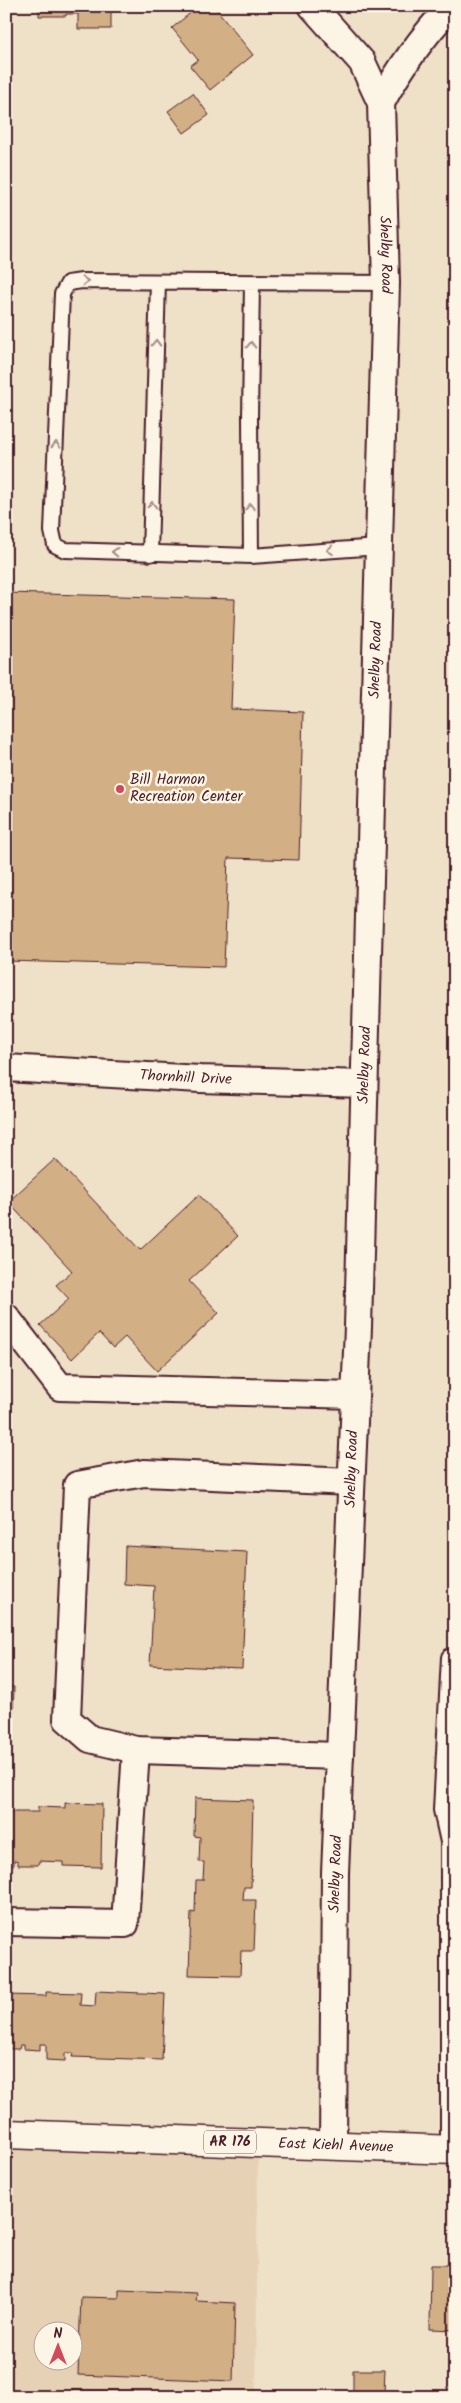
<svg xmlns="http://www.w3.org/2000/svg" width="461" height="2403" font-family="Kalam,sans-serif">
<rect width="100%" height="100%" fill="#efe0c8"/>
<filter id="ink" filterUnits="userSpaceOnUse"><feTurbulence type="fractalNoise" baseFrequency=".02" numOctaves="2"/><feDisplacementMap in="SourceGraphic" scale="10" xChannelSelector="R" yChannelSelector="G"/><feConvolveMatrix kernelMatrix="1 2 1 2 8 2 1 2 1" color-interpolation-filters="sRGB"/></filter>
<g filter="url(#ink)">
<path fill="#e6d1b4" fill-rule="evenodd" d="M6,2134L258,2143L256,2397H6ZM42,2330H72V2360H42Z"/>
<path fill="#d2af84" stroke="#4a1f2b" d="M39,6H111V29H78V14H66V16H39Z
M199,6H214L253,55L210,90L190,66L198,60L172,28Z
M193,93L209,115L184,133L168,111Z
M6,593L235,599L231,709L303,712L299,860L228,858L224,967L6,961Z
M55,1159L140,1250L199,1195L238,1236L189,1281L219,1313L157,1371L125,1337L113,1348L99,1333L72,1359L40,1325L69,1299L56,1285L72,1271L8,1202Z
M125,1546L247,1552L242,1669L150,1665L154,1586L124,1584Z
M6,1686L14,1687L12,1749H6Z
M449,1792H455V1817H448Z
M195,1798L253,1800L251,1887H244L243,1900H256L254,1951H241L240,1976L189,1975L191,1912L195,1913L196,1880H203L204,1862H199L200,1837L194,1836Z
M65,1803L102,1804L101,1867L63,1866V1862L39,1861L38,1865H18V1861L14,1860V1865H6V1812H38V1807L65,1808Z
M96,1991L165,1994L162,2060L72,2057L73,2053H65V2061L46,2060V2044H40V2050L24,2049V2045H20L19,2049H6V1995L46,1996V1992L81,1993L80,2005L95,2006Z
M431,2265H455V2330L430,2329Z
M119,2290L197,2293L196,2301L235,2303L233,2381L78,2375L81,2297L119,2298Z
M353,2370H385L384,2393H353Z
M72,2390L168,2392V2397H72Z"/>
<g fill="none" stroke-linecap="round" stroke-linejoin="round">
<defs>
<path id="service" d="M379,547L251,556L65,550L55,545L52,531L62,294L68,283L82,281L386,283
M150,554L158,282
M251,556L250,417L252,283
M448,2150V1842L441,1810L449,1657H455"/>
<g id="minor">
<path id="s1" d="M312,6L362,62L381,103L386,283L358,1327L335,1873L333,2146"/>
<path d="M381,103C400,67 423,36 451,6"/>
<path id="s2" d="M6,1068L200,1079L364,1084"/>
<path d="M6,1317L60,1387L355,1395"/>
<path d="M340,1756L136,1750L90,1739L67,1719L77,1485L144,1473L351,1482"/>
<path d="M6,1922L125,1924L136,1750"/>
</g>
<g id="primary">
<path id="s3" d="M6,2134L455,2150"/>
</g>
</defs>
<use href="#service" stroke="#4a1f2b" stroke-width="18"/>
<use href="#minor" stroke="#4a1f2b" stroke-width="30"/>
<use href="#primary" stroke="#4a1f2b" stroke-width="31"/>
<use href="#service" stroke="#fcf5e5" stroke-width="14"/>
<use href="#minor" stroke="#fcf5e5" stroke-width="26"/>
<use href="#primary" stroke="#fcf5e5" stroke-width="28"/>
</g>
<defs><path id="oneway-chevron" d="M-2-3.5L2.5 0L-2 3.5" fill="none" stroke-width="1.6" stroke-linecap="round" stroke-linejoin="round" transform="scale(1.25)"/></defs>
<g stroke="#a38a88">
<use href="#oneway-chevron" transform="translate(85 281) rotate(-3)"/>
<use href="#oneway-chevron" transform="translate(156 343) rotate(-88)"/>
<use href="#oneway-chevron" transform="translate(251 345) rotate(-89)"/>
<use href="#oneway-chevron" transform="translate(56 445) rotate(-88)"/>
<use href="#oneway-chevron" transform="translate(152 505) rotate(-88)"/>
<use href="#oneway-chevron" transform="translate(250 507) rotate(-90)"/>
<use href="#oneway-chevron" transform="translate(330 550) rotate(176)"/>
<use href="#oneway-chevron" transform="translate(115 552) rotate(-178)"/>
</g>
</g>
<circle fill="#d1495b" stroke="#fcf5e5" stroke-width="2" cx="120" cy="789" r="5"/>
<g text-anchor="middle" dominant-baseline="central" stroke-width="5" stroke-linejoin="round" paint-order="stroke">
<rect fill="#fcf5e5" stroke="#7f5f63" stroke-width="1" x="204" y="2130.5" width="52" height="23" rx="4"/>
<g font-size="14" font-weight="bold" fill="#4a1f2b">
<text x="230" y="2142">AR 176</text>
</g>
<g font-size="15" fill="#4a1f2b" stroke="#fcf5e5">
<text stroke="none"><textPath href="#s1" startOffset="272">Shelby Road</textPath></text>
<text transform="translate(376 660) rotate(-88)">Shelby Road</text>
<text transform="translate(365 1065) rotate(-88)">Shelby Road</text>
<text stroke="none"><textPath href="#s2" startOffset="180">Thornhill Drive</textPath></text>
<text transform="translate(352 1469) rotate(-88)">Shelby Road</text>
<text transform="translate(336 1874) rotate(-88)">Shelby Road</text>
<text stroke="none"><textPath href="#s3" startOffset="330">East Kiehl Avenue</textPath></text>
</g>
<g font-size="15" fill="#4a1f2b" stroke="#fcf5e5" text-anchor="start">
<text x="130" y="780">Bill Harmon<tspan x="130" dy="17">Recreation Center</tspan></text>
</g>
</g>
<rect width="461" height="2403" fill="none" stroke="#fcf5e5" stroke-width="25"/>
<rect x="12" y="12" width="436" height="2378" fill="none" stroke="#4a1f2b" stroke-width="2" filter="url(#ink)"/>
<g transform="translate(58 2346)"><circle r="24" fill="#fcf5e5" stroke="#b59f9b"/>
<path d="M0-4L9 19L0 12L-9 19Z" fill="#d1495b"/>
<text y="-8" font-size="14" font-weight="bold" text-anchor="middle" fill="#4a1f2b">N</text>
</g>
</svg>
